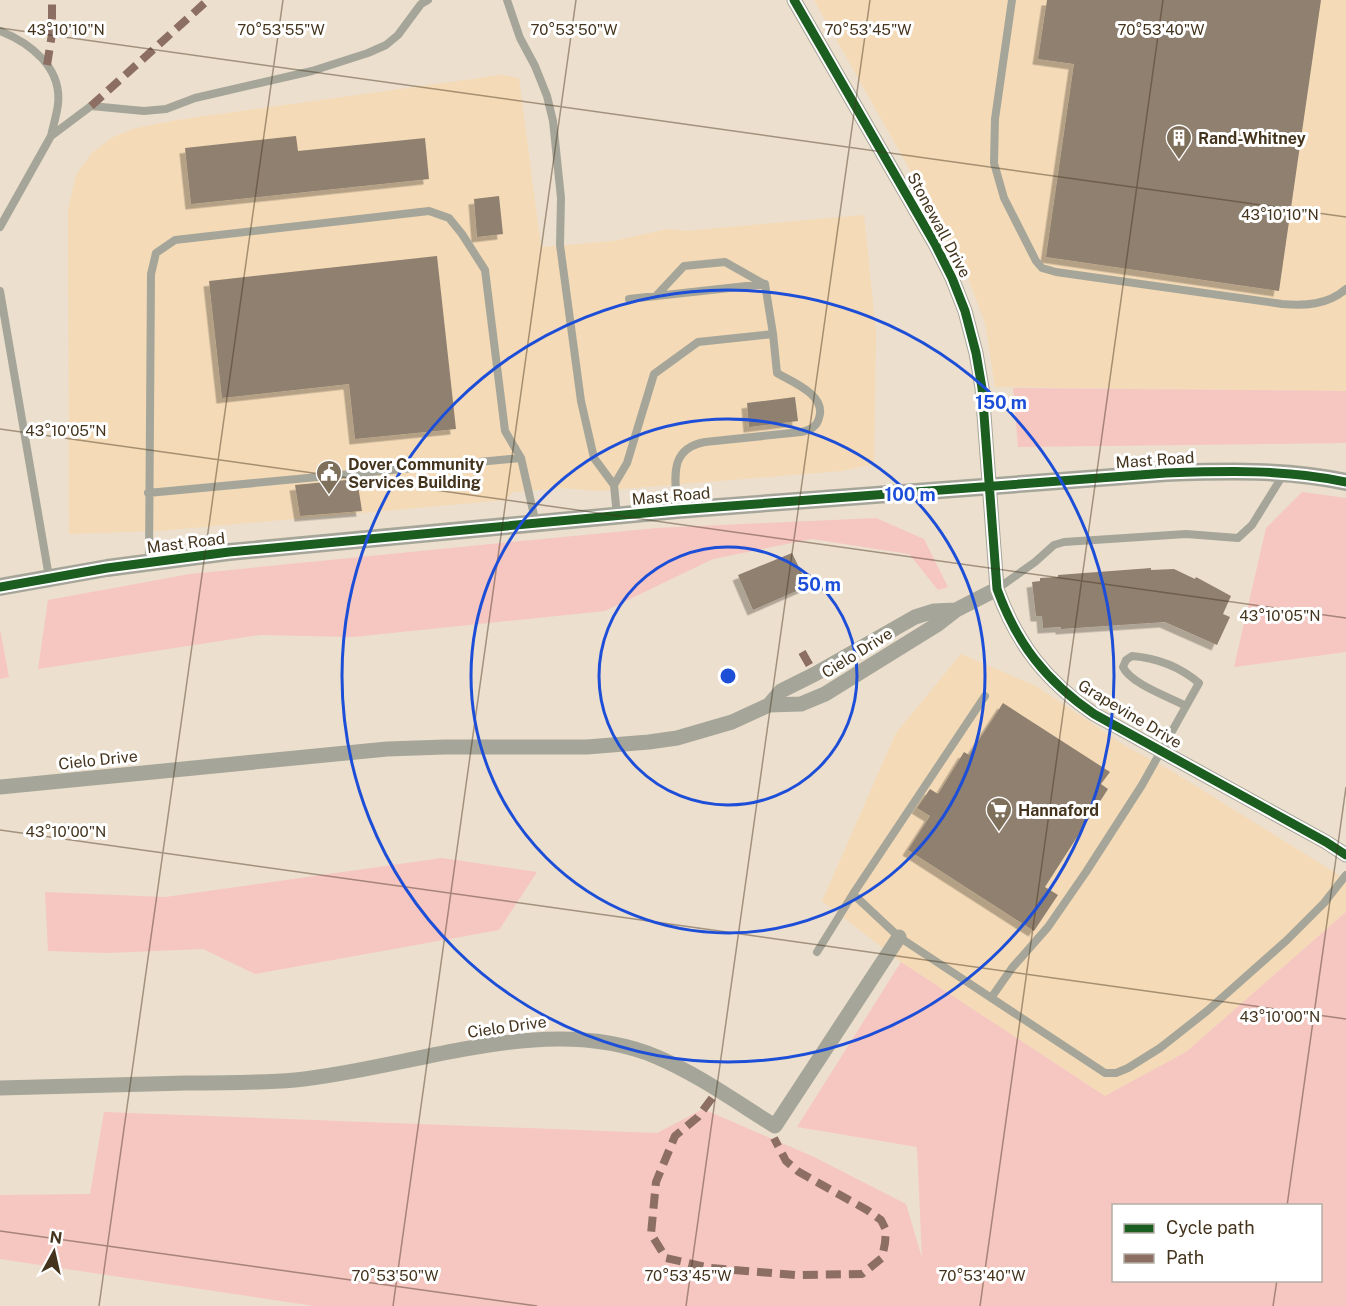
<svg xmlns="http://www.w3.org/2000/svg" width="1346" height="1306" font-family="'Public Sans',sans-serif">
<defs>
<filter id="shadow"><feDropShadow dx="-5.5" dy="5.5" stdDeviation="0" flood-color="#0004"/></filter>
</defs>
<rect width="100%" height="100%" fill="#eddfcd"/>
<path fill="#f4dab6" d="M814,0H1346V391L995,387L985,323L962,262Z
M501,75L519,78L541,247L613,241L668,229L685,231L864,215L876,332L874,464L841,471L598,491L563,488L513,492L506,500L158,531L69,534L68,210L76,175L92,153L113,137L136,128L177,120Z
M961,654L1036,686L1127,747L1170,770L1337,874L1346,882V912L1186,1052L1105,1096L901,962L822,901L896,733Z"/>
<path fill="#f6c6c1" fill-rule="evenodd" d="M1013,388L1346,391V443L1018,447Z
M1302,492L1346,498V652L1234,667L1266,528Z
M876,518L924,539L948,587L938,590L909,554L812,539L713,559L605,611L353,637L260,635L38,669L48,600L190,574L501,543L657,528Z
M0,629L9,677L0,679Z
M442,858L537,872L499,930L255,974L203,949L107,953L48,951L45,892L165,897Z
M1346,912V1306H314L0,1259V1195L90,1194L104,1112L657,1133L703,1109L814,1157L906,1204L922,1258L917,1147L797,1127L901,962L1105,1096L1186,1052ZM1114,1206H1320V1280H1114Z"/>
<path fill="#908070" filter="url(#shadow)" d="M1047,0H1321L1279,291L1046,257L1074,64L1038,59Z
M296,136L298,151L425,138L429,179L191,204L185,148Z
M499,196L503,234L477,237L474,199Z
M437,256L456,429L355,439L349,384L222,398L209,281Z
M795,397L798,421L749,427L747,403Z
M357,479L362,511L300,516L295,485Z
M792,553L808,586L753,610L738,575Z
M1151,568V570L1174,569L1195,579L1196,577L1231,596L1223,614L1230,617L1217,645L1165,622L1061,629V627L1043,628L1042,616H1036L1032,582L1040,581V578L1058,577V575Z
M1003,703L1110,772L1101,784L1108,789L1045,887L1058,895L1034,931L908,850L930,816L917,808L930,789L938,794L964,752L969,755Z"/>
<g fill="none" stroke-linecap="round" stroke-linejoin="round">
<path stroke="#a5a699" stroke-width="8" d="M507,0L520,38L535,66L547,96L553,121L561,198L560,245L581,401L594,458L614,485
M1012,0L995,119L994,163L1004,198L1036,261L1042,268L1056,272L1282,304C1305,306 1327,305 1346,289
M0,31C30,43 62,67 58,104C57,114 53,126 51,136
M0,227L51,136L91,106L144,111L166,109L195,98L312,71L368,53L386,45L398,35L421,4L428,0
M0,291L49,577
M656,296L684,266L725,262L764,284
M629,299L765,284L773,334
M148,493L521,458
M617,516L614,485L627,463L654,374L698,342L773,334L777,373C792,382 827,395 819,418C817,427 810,430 801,432L705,442C667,449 676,480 677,509
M149,562L151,274L156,253L175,240L429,211L449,218L462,234L485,270L505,431L521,458L536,524
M997,589L1035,562L1054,545L1064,542L1186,534L1238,538L1252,525L1283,475
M985,696L853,894L899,937L1105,1073H1116L1128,1068L1160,1048L1207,1011L1287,940L1324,903L1346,875
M817,952L853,894
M991,998L1012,968L1048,927L1086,872L1142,785L1199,683C1180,667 1157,658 1132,656L1126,660L1123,667C1131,684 1169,697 1186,706"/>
<path stroke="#a5a699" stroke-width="15" d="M794,0L935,244L952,278L965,311L976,353L982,388L997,589C1017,644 1046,681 1094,714L1326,842L1346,855
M769,705L801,704L825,694L938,624L956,610L997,589
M0,787L387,749L445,747H587L649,742L677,738L732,722L769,705L781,691L815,674L915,617L934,611L956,610
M0,1088C62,1086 124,1085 186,1083C222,1083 259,1083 295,1080C410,1069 546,1010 657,1057C699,1075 736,1102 775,1126L899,937"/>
<path stroke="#a5a699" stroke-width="18" d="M0,587L107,568L229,552L677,510L1166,473C1225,471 1287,469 1346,482"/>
<path stroke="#8d6e63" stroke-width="8" stroke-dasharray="15 8" stroke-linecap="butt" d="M47,65L52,34V0
M91,106L208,0
M802,652L810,666
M712,1098L698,1117L675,1136L656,1182L651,1234L666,1258L711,1268L795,1275L862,1274L882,1258L885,1243L886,1230L881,1220L867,1210L799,1172L786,1161L774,1138"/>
<defs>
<path id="cycleway" d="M794,0L935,244L952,278L965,311L976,353L982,388L997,589C1017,644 1046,681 1094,714L1326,842L1346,855
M0,587L107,568L229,552L677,510L1166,473C1225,471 1287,469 1346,482"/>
</defs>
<use href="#cycleway" stroke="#fff" stroke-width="13"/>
<use href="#cycleway" stroke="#1b5e20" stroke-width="9"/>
</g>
<path fill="none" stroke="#44341d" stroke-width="1.5" stroke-opacity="0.45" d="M0,28L1346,217M0,429L1346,618M0,830L1346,1019M1287,1206L1346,787M0,1231L537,1306M99,1306L283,0M393,1306L576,0M686,1306L870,0M980,1306L1163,0M1273,1306L1277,1280"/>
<g fill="none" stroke="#1d4ed8" stroke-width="3">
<circle cx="728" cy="676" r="129"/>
<circle cx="728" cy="676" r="257"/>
<circle cx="728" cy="676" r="386"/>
</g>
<defs>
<symbol id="building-pin" viewBox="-11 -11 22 30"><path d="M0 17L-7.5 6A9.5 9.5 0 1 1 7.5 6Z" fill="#7f705b" stroke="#fff"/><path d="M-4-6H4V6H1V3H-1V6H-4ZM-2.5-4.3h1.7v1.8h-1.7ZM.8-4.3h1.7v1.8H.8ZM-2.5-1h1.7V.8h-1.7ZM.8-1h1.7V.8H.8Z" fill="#fff"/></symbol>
<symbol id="civic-pin" viewBox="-11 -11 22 30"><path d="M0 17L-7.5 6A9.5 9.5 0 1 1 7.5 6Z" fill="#7f705b" stroke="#fff"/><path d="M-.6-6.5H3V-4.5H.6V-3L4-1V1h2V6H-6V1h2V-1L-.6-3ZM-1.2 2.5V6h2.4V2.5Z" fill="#fff"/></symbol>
<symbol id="supermarket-pin" viewBox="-11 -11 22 30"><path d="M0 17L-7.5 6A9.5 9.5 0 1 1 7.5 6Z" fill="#7f705b" stroke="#fff"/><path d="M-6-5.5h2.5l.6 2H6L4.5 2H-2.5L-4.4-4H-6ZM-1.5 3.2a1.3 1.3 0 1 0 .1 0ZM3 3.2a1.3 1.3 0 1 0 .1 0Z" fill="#fff"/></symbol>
</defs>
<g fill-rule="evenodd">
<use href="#building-pin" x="1164" y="123" width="30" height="40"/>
<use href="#civic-pin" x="314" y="458" width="30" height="40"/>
<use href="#supermarket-pin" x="984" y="795" width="30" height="40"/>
</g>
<g text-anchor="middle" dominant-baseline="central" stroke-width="6" stroke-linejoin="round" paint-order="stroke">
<g font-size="16" font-weight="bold" fill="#44341d" stroke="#fff" text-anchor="start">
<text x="1198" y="138">Rand-Whitney</text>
<text x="348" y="464">Dover Community<tspan x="348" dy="18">Services Building</tspan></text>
<text x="1018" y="810">Hannaford</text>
</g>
<g font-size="16" fill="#44341d" stroke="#fff">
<text transform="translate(939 225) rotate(62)">Stonewall Drive</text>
<text transform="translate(1155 460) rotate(-4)">Mast Road</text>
<text transform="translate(671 496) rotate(-5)">Mast Road</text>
<text transform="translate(186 543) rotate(-7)">Mast Road</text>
<text transform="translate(857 653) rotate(-32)">Cielo Drive</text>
<text transform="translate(1130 714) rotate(31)">Grapevine Drive</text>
<text transform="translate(98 760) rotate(-6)">Cielo Drive</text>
<text transform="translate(507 1027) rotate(-8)">Cielo Drive</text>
</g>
</g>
<g font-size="15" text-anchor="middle" fill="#44341d" stroke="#fff" stroke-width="6" stroke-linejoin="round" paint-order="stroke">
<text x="66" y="35">43°10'10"N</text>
<text x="281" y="35">70°53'55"W</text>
<text x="574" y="35">70°53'50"W</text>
<text x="868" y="35">70°53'45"W</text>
<text x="1161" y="35">70°53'40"W</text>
<text x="1280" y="220">43°10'10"N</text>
<text x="66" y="436">43°10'05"N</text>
<text x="1280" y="621">43°10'05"N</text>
<text x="66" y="837">43°10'00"N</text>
<text x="1280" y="1022">43°10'00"N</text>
<text x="395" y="1281">70°53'50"W</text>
<text x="688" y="1281">70°53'45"W</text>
<text x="982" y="1281">70°53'40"W</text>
</g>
<circle cx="728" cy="676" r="9" fill="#1d4ed8" stroke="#fff" stroke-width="3"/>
<g font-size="18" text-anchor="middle" font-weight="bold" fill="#1d4ed8" stroke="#fff" stroke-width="6" stroke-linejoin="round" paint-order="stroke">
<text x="1001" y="409">150 m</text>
<text x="910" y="501">100 m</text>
<text x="819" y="591">50 m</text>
</g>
<rect x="1112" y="1204" width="210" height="78" fill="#ffffff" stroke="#b4aea5" stroke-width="1.5"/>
<rect x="1124" y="1224" width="30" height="9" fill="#1b5e20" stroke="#b4aea5" stroke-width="1.5"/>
<text x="1166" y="1234" font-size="18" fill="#44341d">Cycle path</text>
<rect x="1124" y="1254" width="30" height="9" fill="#8d6e63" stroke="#b4aea5" stroke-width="1.5"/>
<text x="1166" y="1264" font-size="18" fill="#44341d">Path</text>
<g transform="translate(54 1252) rotate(8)" stroke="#ffffff" stroke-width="4.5" paint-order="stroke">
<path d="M0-4.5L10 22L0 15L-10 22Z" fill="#44341d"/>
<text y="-9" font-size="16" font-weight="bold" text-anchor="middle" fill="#44341d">N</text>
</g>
</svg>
